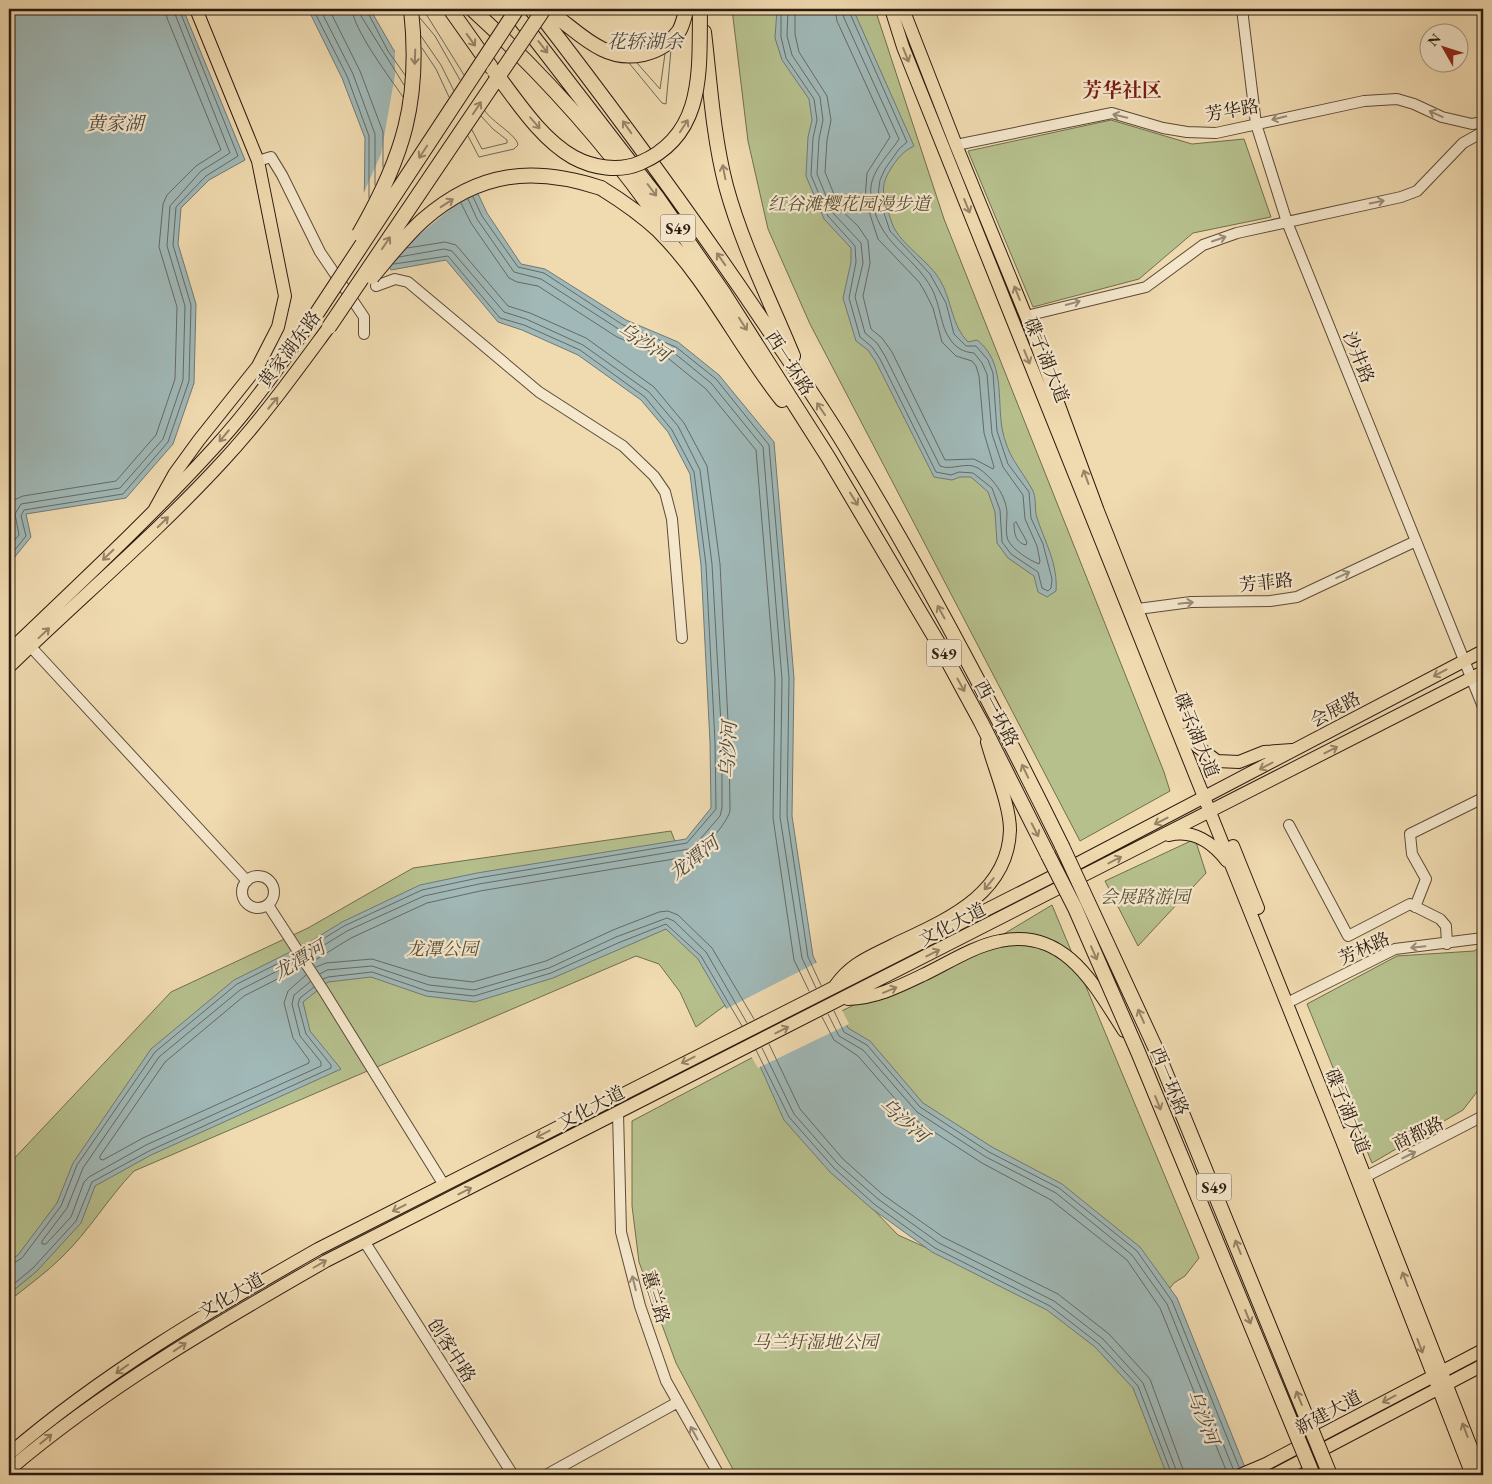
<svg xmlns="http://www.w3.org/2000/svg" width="1492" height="1484" font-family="'EB Garamond','Noto Serif SC',serif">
<rect width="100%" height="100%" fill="#f0dab0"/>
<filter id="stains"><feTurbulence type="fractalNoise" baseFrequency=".004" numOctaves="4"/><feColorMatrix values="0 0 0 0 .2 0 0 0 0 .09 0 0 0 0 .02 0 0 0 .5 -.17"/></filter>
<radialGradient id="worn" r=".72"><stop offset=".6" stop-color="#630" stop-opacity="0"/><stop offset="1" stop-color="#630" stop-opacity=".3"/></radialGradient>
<path fill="#b6c08d" stroke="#706e4e" d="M732,9H875L944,219L1164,772L1170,791L1080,841L810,324L768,229L748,141Z
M1111,120L1192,144L1244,139L1271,217L1193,233L1139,279L1033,307L968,151Z
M671,831L735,998L696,1027L680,992L659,964L636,956L134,1171C108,1198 89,1231 62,1257C46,1273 26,1287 9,1301V1164L171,992L308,928L413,868Z
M1195,839L1206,873L1138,946L1105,881Z
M1052,905L1199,1258L1185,1276L1174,1283L1165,1294L975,1155L833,1015L1002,935Z
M1483,946V1084L1463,1110L1372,1163L1307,1004L1397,956L1474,951Z
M757,1055L816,1150L898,1235L1052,1304L1116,1353L1175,1465L1164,1475H736L676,1363L639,1262L632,1206V1121Z"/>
<path fill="#a0b8b7" stroke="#717974" d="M9,9H183L245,160L209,180L181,208L178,244L196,304L194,383L173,444L126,498L26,514L31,537L9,564Z
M308,9H370L393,49L449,132L487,213L521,264L545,269L626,320L678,342L719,375L774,442L794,678L792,816L813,956L848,1028L870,1041L923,1103L992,1147L1062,1184L1140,1247L1177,1298L1248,1475H1167L1133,1388L1095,1347L1047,1310L932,1252L871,1208L830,1172L784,1120L760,1066L698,959L666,929L553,978L475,1002L426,996L371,977L328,982L303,1002L310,1031L341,1069L151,1155L95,1186L81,1223L36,1272L9,1294V1262L18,1255L57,1203L73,1163L151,1049L234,980L308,943L342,922L420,885L477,873L686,839L711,808L710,742L701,565L690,474L668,432L641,400L578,355L522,330L498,322L446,260L391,270L364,218L365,138L342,78Z
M777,9H853L914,146C902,152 897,159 890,170C882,183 882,192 886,206C889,213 891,222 894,228C905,248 928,260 940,280C952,300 951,325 968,342L977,340C1005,362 997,397 1002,428C1007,456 1019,466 1032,489C1037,497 1034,509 1037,518C1045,542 1058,564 1056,591L1047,597L1038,592L1034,576L1008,558L997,543L995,512L988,492L971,477H960L952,480L934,477L876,362L868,350L856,341L843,298L851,262V248L824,219L806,176L808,137L812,120L809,99L782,60L775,38Z"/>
<path fill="#f0dab0" d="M391,9H430L446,29L494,112L521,133L529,142V145L517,156L474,165L430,72L393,19Z
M575,9H682L674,111H659Z
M395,47L451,130L480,192L465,197L404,247L387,267L361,219V199L381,154L395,75Z
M818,962L849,1024L758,1068L724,1010Z"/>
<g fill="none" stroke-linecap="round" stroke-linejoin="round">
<path stroke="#666a64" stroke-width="1" d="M313,9L347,76L369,136V198
M320,9L353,74L375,134V185
M329,9L360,71L383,132V167
M352,9C353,29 390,78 403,97
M360,9L361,16L404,85
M366,9L388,51L405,75
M423,9L464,75
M781,9V37L786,58L814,99L817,120L813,138L811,175L828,216L855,246L856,262L849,298L860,337L872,347L880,359L936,472L951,475L959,472L973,473L992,488L1000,510L1002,542L1011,554L1038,572L1042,588L1048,591L1051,588L1052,579L1043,544L1031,518L1029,492L1008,464L997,431L993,373L988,360L976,346H966L954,334L946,303L930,274L890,231L878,195L880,180L885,169L899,149L907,142L848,9
M788,9L787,36L792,55L820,97L823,120L819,139L817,174L833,213L861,243L863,263L855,297L865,333L877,343L885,356L940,466C952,471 966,461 978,468C993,478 1006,495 1007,513C1007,521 1005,533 1008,540C1013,550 1029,560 1039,564L1040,561L1037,546L1025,519L1023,495L1003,467L992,434L987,374L982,363L974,353C963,352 956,348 950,339C941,328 940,304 932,289C912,252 878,246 871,195C868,173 889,155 899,139L844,18L842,9
M795,9V34L799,52L827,96L831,120L827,140L825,172L840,209L858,226L868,241L870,263L863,296L871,329L882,338L892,352L945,460L974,459L993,469L994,467L984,433L979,376L976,366L972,361L956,356L942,342L933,308L925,292L919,282L878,239L865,199L867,173L890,137L837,21L835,9
M420,18L435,36L460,80
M421,36L441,65L454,91
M422,48L436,69L449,97
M629,63L662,103L666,104L671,50
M637,63L660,89L665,54
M472,130L482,149L507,143V140L493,129L481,116
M468,136L479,157L514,149L518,145C517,135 492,122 485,111
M473,197L482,216L518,267L544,273L623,325L676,347L716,379L769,445L789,678L787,816L808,957L821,985
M468,199L477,219L514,272L541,279L620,330L673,352L711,383L763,447L782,679L780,817L802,958L816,988
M461,203L471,223L509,278L517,282L538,286L617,337L669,359L706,389L756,450L775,679L773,818L794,960L809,991
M9,508L14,500L23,496L116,481L156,435L175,379L177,307L159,247L163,204L167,195L196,166L221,150L167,18L165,9
M1016,522L1027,542L1026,545C1016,543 1014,534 1014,524Z
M9,547L19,535L15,514L21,504L120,488L163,439L183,380L185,306L167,246L170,206L201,171L230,153L173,9
M9,557L26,536L21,516L24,510L123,494L168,442L189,381L191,305L173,245L176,207L206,176L238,156L179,9
M305,950L344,926L422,890L478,878L687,843L716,809L715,742L706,565L694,472L672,430L645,397L580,350L524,325L500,318L448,256L394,264
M308,955L347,931L424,896L479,884L689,849L695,845L720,816L722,808V742L712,564L700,470L678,426L649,392L583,345L526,319L504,312L452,251L444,249L399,257
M297,961L240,990L159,1057L83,1168L67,1208L42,1241V1244H46L71,1217L84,1182L89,1177L146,1145L321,1066V1062L300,1036L292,1004L294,995L310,982
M312,962L351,938L427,903L480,891L692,856C703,851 727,823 730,811L729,741L720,564L707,466L684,423L654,387L586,338L530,313L508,306L456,245L445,242L407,248
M301,967L244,996L165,1062L100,1156V1159L103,1160L143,1138L309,1063V1060L293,1038L284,1003L288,991L306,975
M316,967L326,963L372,959L430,977L473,982L546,961L613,930L659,912L668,911L678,915L712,948L754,1019
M320,974L327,970L372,966L429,985L474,990L549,968L616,937L667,918L674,921L706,952L747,1023
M323,979L328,977L372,972L427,991L474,996L551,973L618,943L666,924L701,956L742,1026
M834,1011L844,1032L867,1045L920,1107L989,1152L1059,1188L1137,1251L1172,1301L1239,1467
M828,1014L839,1036L863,1050L917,1112L986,1157L1056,1193L1132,1255L1167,1304L1234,1471
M822,1017L834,1040L858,1056L911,1117L982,1163L1051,1200L1127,1260L1160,1308L1228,1475
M769,1044L800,1109L843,1159L882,1194L943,1237L1058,1294L1109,1334L1150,1379L1185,1475
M762,1048L794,1114L838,1164L878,1199L939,1243L1054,1301L1103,1339L1143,1383L1178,1475
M756,1050L789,1117L834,1168L874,1204L935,1248L1050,1306L1099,1344L1138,1386L1172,1475
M9,1266L22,1258L61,1206L77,1165L155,1052L237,984L293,956
M9,1288L33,1268L76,1221L92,1182L149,1151L331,1068V1065L306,1034L298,1004L300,998L314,987"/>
<defs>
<path id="minor" d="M1242,9L1256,124L1287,222L1483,707
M956,145L1112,113L1163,128L1187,132L1216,133L1364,101L1397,99L1414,104L1442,117L1472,124L1483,122
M258,161L271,157L282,175L320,252L364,317V334
M376,286L395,279L408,282L539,392L623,446L654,476L665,492L672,519L682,638
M1026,316L1146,287L1203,245L1237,233L1401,197L1417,191L1463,143L1483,132
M1138,609L1191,602L1270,601L1297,597L1416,541
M30,646L247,881
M1289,825L1348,936L1410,904L1440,919L1446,926L1447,944
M242 892a16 16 0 1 1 32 0a16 16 0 1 1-32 0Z
M268,905L325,993L444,1185
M1415,907L1426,879L1412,854L1410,834L1483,798
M1293,1000L1395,949L1483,938
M618,1113L621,1232L640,1306L666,1381L719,1475
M1365,1177L1483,1116
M364,1241L513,1475
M546,1475L678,1402"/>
<path id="major" d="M891,9L903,47L1342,1141L1472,1475
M903,9L956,145L1026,316L1098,511L1182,723
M155,509L175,473L199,440L258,366L278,327L285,296L258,161L196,9
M9,651C78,585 149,519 213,449C252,407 284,360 317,313
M9,667C80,598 156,534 223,461C262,419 295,373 329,327
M1187,734L1198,747L1217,761L1239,762L1264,752L1292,750
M1169,835C1193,829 1213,843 1227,861
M1233,846L1258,908
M835,986C850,964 869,957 893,945C943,921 1008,896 1010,830C1010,805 994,768 987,742
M848,999C876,998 898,987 923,975C948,963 974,946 1000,941C1065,927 1095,986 1124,1031
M1348,1133L1482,1475
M9,1454C103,1373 211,1310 318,1249L1065,870L1483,651
M9,1470C105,1388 216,1324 326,1261L1483,672
M1240,1475L1266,1464L1483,1350
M1274,1475L1483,1365"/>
<path id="highway" d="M450,9L491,67
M472,9C544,75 611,149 666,230
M512,9L657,197L723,292L828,457L937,641L981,722L1048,855
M536,9C621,119 703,231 781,348C804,382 828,416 849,452C927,580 996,712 1062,846
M545,9C565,21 581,39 602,49C628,62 662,55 679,31C683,25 684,16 687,9
M704,32C710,83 713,136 726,186C742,245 770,300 793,356
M601,188C622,201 641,214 659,231C708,280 739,346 782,400"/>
</defs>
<use href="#minor" stroke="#5c4b38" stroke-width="12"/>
<use href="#major" stroke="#2b1b10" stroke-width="14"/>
<use href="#highway" stroke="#2b1b10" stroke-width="16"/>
<use href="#minor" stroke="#f5e7cc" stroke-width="10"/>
<use href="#major" stroke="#f0dab0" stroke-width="12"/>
<use href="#highway" stroke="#f0dab0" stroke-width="14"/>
<defs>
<path id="highway-bridge" d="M494,71C517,101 540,138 573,157C593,168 619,172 640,163C706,135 699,69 700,9
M359,234C404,156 421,99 411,9
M372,277C388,258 404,237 423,220C479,171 533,166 601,188
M317,313L517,9
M329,327L544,9
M1062,846L1155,1047L1330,1475
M1048,855L1075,908L1138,1052L1313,1475"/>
</defs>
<use href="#highway-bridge" stroke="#2b1b10" stroke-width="16" stroke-linecap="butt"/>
<use href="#highway-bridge" stroke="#f0dab0" stroke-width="14"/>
</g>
<defs><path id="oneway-shaft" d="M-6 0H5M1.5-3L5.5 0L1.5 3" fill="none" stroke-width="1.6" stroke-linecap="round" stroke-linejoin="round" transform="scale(1.25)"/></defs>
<g stroke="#978468">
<use href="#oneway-shaft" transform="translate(471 40) rotate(54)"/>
<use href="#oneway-shaft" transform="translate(543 47) rotate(52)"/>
<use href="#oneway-shaft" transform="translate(906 55) rotate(68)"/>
<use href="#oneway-shaft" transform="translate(415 57) rotate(92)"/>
<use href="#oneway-shaft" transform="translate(477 108) rotate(-56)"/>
<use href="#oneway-shaft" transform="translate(535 123) rotate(49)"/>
<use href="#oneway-shaft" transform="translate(684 126) rotate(-57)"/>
<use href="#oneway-shaft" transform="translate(627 127) rotate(-125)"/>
<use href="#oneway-shaft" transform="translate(423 152) rotate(123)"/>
<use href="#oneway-shaft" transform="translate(724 172) rotate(-101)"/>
<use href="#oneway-shaft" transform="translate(652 190) rotate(53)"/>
<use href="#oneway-shaft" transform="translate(447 203) rotate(-33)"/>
<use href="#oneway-shaft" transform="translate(967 206) rotate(68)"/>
<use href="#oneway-shaft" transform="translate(386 243) rotate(-56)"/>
<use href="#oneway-shaft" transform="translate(721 259) rotate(-125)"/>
<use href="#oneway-shaft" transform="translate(1017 293) rotate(-112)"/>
<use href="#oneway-shaft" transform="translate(743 324) rotate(57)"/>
<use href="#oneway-shaft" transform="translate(1027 357) rotate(68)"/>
<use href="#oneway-shaft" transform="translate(273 403) rotate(-50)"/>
<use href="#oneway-shaft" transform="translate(821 409) rotate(-124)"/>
<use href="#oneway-shaft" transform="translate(224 436) rotate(130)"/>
<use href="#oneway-shaft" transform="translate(1086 477) rotate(-110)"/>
<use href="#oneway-shaft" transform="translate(854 499) rotate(58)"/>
<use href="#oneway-shaft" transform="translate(163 522) rotate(-44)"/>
<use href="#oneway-shaft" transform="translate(108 555) rotate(136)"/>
<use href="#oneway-shaft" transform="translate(941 612) rotate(-119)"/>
<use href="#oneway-shaft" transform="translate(44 633) rotate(-43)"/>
<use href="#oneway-shaft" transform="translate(1440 673) rotate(152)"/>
<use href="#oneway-shaft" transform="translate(961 685) rotate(61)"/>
<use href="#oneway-shaft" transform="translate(1331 750) rotate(-27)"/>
<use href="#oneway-shaft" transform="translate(1266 766) rotate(152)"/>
<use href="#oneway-shaft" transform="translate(1025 771) rotate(-116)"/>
<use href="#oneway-shaft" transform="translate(1161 821) rotate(153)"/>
<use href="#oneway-shaft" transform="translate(1035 830) rotate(63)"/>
<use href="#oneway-shaft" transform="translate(1115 860) rotate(-27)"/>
<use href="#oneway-shaft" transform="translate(989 884) rotate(129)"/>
<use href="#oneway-shaft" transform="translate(933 953) rotate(-27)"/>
<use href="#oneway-shaft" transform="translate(1094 953) rotate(66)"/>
<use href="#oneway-shaft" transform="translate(890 990) rotate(-22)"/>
<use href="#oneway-shaft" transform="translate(1141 1016) rotate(-114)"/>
<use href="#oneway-shaft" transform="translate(782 1030) rotate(-27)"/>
<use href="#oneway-shaft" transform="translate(688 1060) rotate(153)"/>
<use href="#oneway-shaft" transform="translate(1158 1103) rotate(68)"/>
<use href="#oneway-shaft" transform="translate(543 1134) rotate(153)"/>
<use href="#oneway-shaft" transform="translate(465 1191) rotate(-27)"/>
<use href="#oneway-shaft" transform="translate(399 1208) rotate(153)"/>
<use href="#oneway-shaft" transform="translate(1238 1247) rotate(-112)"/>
<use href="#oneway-shaft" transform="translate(320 1264) rotate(-30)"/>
<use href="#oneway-shaft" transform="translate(1405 1279) rotate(-111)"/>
<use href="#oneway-shaft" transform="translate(1248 1317) rotate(68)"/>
<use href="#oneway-shaft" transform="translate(1420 1346) rotate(69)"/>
<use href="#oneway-shaft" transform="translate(180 1347) rotate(-34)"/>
<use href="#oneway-shaft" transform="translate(122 1369) rotate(145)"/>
<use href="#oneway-shaft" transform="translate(1299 1398) rotate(-112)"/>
<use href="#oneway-shaft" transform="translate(1389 1399) rotate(152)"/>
<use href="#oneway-shaft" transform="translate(1465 1430) rotate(-111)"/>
<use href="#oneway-shaft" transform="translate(46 1439) rotate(-39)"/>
</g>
<g stroke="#9a8b77">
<use href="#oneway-shaft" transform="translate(1436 114) rotate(-156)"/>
<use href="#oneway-shaft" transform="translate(1120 116) rotate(-167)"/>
<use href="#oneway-shaft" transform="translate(1279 118) rotate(167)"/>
<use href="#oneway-shaft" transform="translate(1377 202) rotate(-12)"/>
<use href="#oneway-shaft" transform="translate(1219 239) rotate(-19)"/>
<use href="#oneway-shaft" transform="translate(1073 303) rotate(-15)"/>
<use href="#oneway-shaft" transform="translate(1343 575) rotate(-25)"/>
<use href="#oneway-shaft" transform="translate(1186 603) rotate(-6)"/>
<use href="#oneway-shaft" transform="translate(1418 947) rotate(174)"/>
<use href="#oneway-shaft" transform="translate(1409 1155) rotate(-26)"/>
<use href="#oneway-shaft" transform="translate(634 1283) rotate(-104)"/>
<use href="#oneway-shaft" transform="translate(694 1433) rotate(-119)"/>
</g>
<g text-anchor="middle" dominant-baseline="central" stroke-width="4.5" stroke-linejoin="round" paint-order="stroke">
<g fill="#f5e7cc" stroke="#685848" stroke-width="1">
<rect x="660.5" y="214.5" width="35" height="27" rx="4"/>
<rect x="926.5" y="639.5" width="35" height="27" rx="4"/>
<rect x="1196.5" y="1173.5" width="35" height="27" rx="4"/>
</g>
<g font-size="16" font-weight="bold" fill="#2b1b10">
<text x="678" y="228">S49</text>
<text x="944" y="653">S49</text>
<text x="1214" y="1187">S49</text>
</g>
<g font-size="18" fill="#2b1b10" stroke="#f5e7cc">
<text transform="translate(1232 110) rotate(-10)">芳华路</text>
<text transform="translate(289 349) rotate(-53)">黄家湖东路</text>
<text transform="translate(1359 357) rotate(68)">沙井路</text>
<text transform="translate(1047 360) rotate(68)">碟子湖大道</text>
<text transform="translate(790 363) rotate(57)">西一环路</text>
<text transform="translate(1266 582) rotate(-6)">芳菲路</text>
<text transform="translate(1335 709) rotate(-28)">会展路</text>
<text transform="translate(997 713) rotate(62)">西一环路</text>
<text transform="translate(1197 735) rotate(68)">碟子湖大道</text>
<text transform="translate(952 924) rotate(-27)">文化大道</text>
<text transform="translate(1364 948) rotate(-24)">芳林路</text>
<text transform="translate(1170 1081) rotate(68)">西一环路</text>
<text transform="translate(591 1107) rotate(-27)">文化大道</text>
<text transform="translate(1348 1111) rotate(68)">碟子湖大道</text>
<text transform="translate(1418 1133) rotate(-26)">商都路</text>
<text transform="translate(231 1295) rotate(-30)">文化大道</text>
<text transform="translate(656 1297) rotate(73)">蕙兰路</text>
<text transform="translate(452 1350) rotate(57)">创客中路</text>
<text transform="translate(1328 1412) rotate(-28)">新建大道</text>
</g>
<g font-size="18" font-style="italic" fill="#554d36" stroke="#f5e7cc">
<text x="849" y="203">红谷滩樱花园漫步道</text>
<text x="1145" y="896">会展路游园</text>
<text x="442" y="948">龙潭公园</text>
<text x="815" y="1341">马兰圩湿地公园</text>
</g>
<g font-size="19" font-style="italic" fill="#4e4a42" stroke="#f5e7cc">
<text x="645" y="41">花轿湖余</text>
<text x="115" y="123">黄家湖</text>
<text transform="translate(644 342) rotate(32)">乌沙河</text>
<text transform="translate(728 750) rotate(-87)">乌沙河</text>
<text transform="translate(694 858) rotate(-38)">龙潭河</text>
<text transform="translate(299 960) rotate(-31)">龙潭河</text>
<text transform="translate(904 1120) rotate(41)">乌沙河</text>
<text transform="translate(1203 1417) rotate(69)">乌沙河</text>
</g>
<g font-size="20" font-weight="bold" fill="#7a1f14" stroke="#f5e7cc">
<text x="1122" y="90">芳华社区</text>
</g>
</g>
<rect width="1492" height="1484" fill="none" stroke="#f0dab0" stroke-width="30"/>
<rect x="10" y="10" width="1472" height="1464" fill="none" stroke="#2b1b10" stroke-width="2.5"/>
<rect x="15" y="15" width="1462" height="1454" fill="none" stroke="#2b1b10"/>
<g transform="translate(1444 48) rotate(309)"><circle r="24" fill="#f5e7cc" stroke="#a49581"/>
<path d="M0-4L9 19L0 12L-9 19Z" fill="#8f2418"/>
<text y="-8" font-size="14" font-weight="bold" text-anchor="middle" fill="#2b1b10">N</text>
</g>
<rect width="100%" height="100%" filter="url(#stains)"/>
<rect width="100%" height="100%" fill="url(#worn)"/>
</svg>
